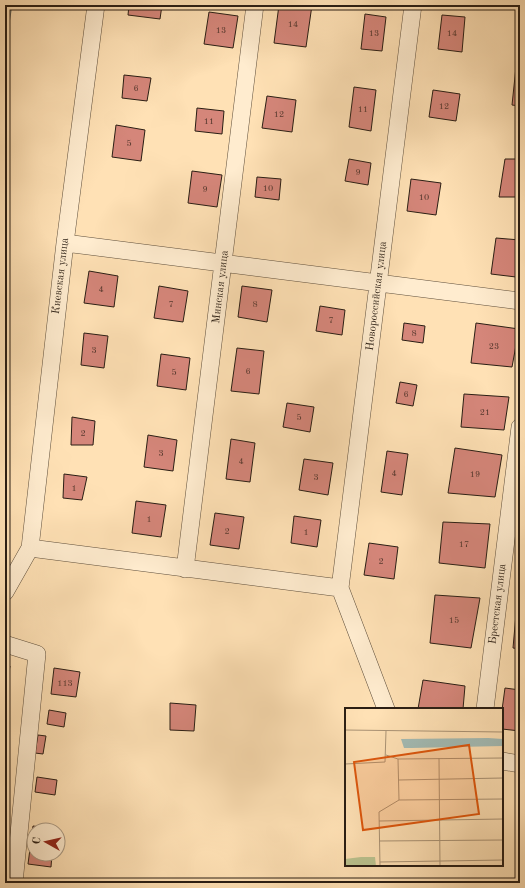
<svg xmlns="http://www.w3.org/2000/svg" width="525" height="888" font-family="'Old Standard TT',serif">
<rect width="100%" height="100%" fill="#ffe1b5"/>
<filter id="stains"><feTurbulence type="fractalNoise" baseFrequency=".005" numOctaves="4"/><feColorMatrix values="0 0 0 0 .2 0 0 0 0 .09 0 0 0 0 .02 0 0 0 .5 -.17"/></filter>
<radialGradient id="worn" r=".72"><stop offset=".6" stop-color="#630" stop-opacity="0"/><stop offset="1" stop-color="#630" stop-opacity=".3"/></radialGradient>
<path fill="#a3bcb6" stroke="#737d75" d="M5,5H12L5,48Z"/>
<path fill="#d5867a" stroke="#2a1e14" d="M129,5H162L160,19L128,15Z
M279,5H312L306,47L274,43Z
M209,12L238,16L233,48L204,44Z
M365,14L386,17L382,51L361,49Z
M442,15L465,17L462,52L438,49Z
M516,67H520V106L512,105Z
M124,75L151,78L147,101L122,98Z
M354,87L376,90L371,131L349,127Z
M433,90L460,94L456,121L429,117Z
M267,96L296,100L292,132L262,128Z
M197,108L224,111L222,134L195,131Z
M116,125L145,130L141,161L112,157Z
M349,159L371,163L368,185L345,181Z
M505,159H520V197H499Z
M192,171L222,175L217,207L188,203Z
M257,177L281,179L279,200L255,197Z
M411,179L441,183L436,215L407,211Z
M496,238L520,240L516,277L491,274Z
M89,271L118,276L114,307L84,303Z
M159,286L188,291L183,322L154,318Z
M242,286L272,290L267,322L238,317Z
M320,306L345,310L342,335L316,331Z
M404,323L425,326L423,343L402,340Z
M476,323L519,329L512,367L471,363Z
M84,333L108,336L104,368L81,365Z
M237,348L264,351L259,394L231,391Z
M161,354L190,358L186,390L157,386Z
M400,382L417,385L413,406L396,403Z
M464,394L509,397L504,430L461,427Z
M287,403L314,407L310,432L283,427Z
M72,417L95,421L93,445H71Z
M148,435L177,440L173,471L144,467Z
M231,439L255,443L250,482L226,479Z
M455,448L502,455L495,497L448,493Z
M387,451L408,454L402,495L381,492Z
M304,459L333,463L328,495L299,490Z
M64,474L87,477L82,500L63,498Z
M136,501L166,505L161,537L132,533Z
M215,513L244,517L239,549L210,545Z
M294,516L321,520L317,547L291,543Z
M443,522L490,524L485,568L439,563Z
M369,543L398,547L394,579L364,575Z
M435,595L480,598L471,648L430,643Z
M517,603H520V649L513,648Z
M5,666H10L5,695Z
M54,668L80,672L76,697L51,694Z
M423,680L465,686L463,709H418Z
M505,688L520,690V731L502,729V710Z
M170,703L196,705L194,731L170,730Z
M49,710L66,713L64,727L47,724Z
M38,735L46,736L43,754L35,753Z
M37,777L57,780L55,795L35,792Z
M33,826L56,829V830H34V854H52L51,867L28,864Z"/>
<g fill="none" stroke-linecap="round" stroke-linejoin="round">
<defs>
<path id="street" d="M65,243L520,301
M30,548L65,243L96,5
M185,569L255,5
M340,588L413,5
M5,592L30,548L340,588L386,709
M5,644L37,654L14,883
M485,709L520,427
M502,761L520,764"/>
</defs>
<use href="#street" stroke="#5f4f3c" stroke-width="18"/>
<use href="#street" stroke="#ffeccf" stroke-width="17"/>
</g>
<g text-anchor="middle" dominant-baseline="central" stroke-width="3" stroke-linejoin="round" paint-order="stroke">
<g font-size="9" fill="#55382e">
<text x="293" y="24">14</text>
<text x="221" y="30">13</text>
<text x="374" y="33">13</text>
<text x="452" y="33">14</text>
<text x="136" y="88">6</text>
<text x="444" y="106">12</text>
<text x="363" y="109">11</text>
<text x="279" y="114">12</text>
<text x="209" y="121">11</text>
<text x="129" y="143">5</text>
<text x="358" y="172">9</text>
<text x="268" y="188">10</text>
<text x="205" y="189">9</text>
<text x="424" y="197">10</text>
<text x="101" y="289">4</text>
<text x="171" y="304">7</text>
<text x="255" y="304">8</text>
<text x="331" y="320">7</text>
<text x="414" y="333">8</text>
<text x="494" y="346">23</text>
<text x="94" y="350">3</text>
<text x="248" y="371">6</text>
<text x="174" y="372">5</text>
<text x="406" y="394">6</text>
<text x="485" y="412">21</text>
<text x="299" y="417">5</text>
<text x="83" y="433">2</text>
<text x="161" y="453">3</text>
<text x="241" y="461">4</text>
<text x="394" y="473">4</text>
<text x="475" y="474">19</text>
<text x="316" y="477">3</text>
<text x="74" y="488">1</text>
<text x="149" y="519">1</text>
<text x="227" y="531">2</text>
<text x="306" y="532">1</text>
<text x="464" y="544">17</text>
<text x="381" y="561">2</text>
<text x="454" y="620">15</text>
<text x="65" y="683">113</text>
</g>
<g font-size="11" fill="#2a1e14" stroke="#ffeccf">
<text transform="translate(61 276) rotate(-83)">Киевская улица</text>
<text transform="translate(221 287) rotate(-83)">Минская улица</text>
<text transform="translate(377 296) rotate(-83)">Новороссийская улица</text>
<text transform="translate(498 604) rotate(-83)">Брестская улица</text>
</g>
</g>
<g transform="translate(345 708)">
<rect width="158" height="158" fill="#ffe1b5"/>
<path d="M16,149H30L31,158H0V151Z" fill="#bbc491"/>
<path d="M143,30L158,31V38L66,40H59L56,31Z" fill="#a3bcb6"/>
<path fill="none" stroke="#aa9375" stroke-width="1" d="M0,22L158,24M94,50L95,158M53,51L158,50M0,56L40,54L41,23M54,72L158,70M54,92L158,91M34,113L158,111M34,133L158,132M35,154L158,152M35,158L34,104L54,92L53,51L41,47"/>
<path fill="#de560c" fill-opacity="0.15" stroke="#de560c" stroke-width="2" d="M124,37L134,106L18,122L9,54Z"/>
<rect width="158" height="158" fill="none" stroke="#2a1e14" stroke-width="2"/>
</g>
<rect width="525" height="888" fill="none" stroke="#ffe1b5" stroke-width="20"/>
<rect x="6" y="6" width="513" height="876" fill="none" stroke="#2a1e14" stroke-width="2"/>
<rect x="10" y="10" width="505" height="868" fill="none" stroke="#2a1e14"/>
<g transform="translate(46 842) rotate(278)"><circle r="19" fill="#ffeccf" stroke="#aa9a84"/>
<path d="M0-3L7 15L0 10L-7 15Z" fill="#8f2418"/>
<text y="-6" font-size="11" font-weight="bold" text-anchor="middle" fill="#2a1e14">С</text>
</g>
<rect width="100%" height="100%" filter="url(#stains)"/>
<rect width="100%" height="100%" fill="url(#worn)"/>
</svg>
